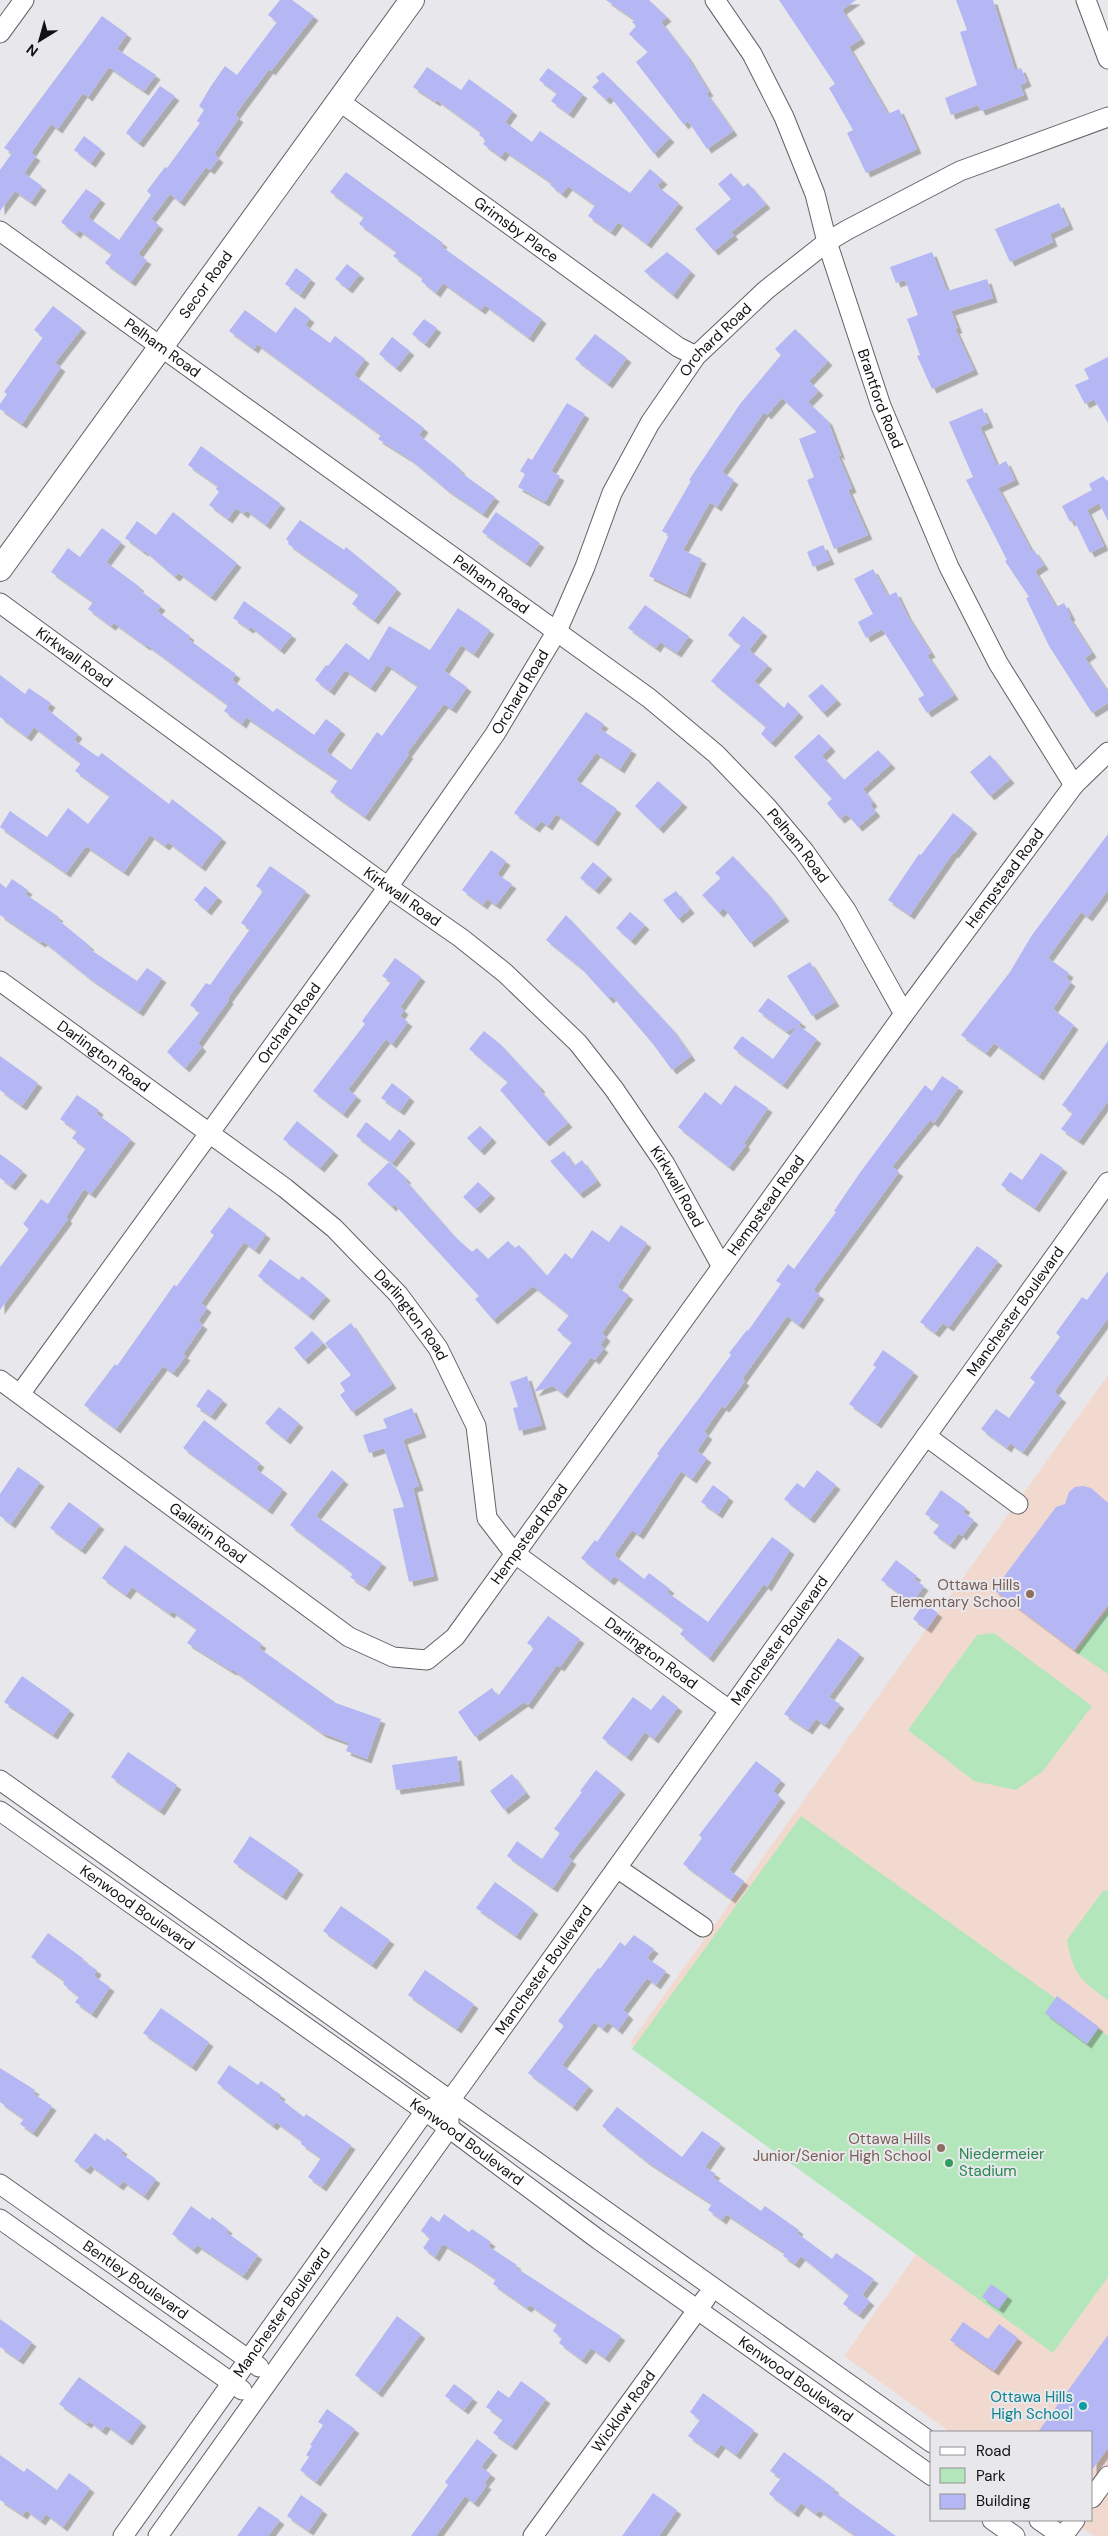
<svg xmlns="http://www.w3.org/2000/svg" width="1108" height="2536" font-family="'DM Sans',sans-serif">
<defs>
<filter id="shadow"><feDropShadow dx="4.5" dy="4.5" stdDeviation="0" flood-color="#0004"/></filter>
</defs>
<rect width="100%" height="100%" fill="#e8e8ec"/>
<path fill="#f2d9d0" d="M1108,1375V2536H1094L1071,2520H1092V2432H950L844,2356L918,2252L630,2043Z"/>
<path fill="#b4e6bb" d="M1108,1609V1674L1076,1652Z
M994,1633L1092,1706L1043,1771L1016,1790L974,1781L908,1730L977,1635Z
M801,1816L1108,2036V2277L1053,2353L632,2049Z
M1108,1890V2000C1080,1981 1073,1973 1067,1940L1102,1892Z"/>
<path fill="#b4b7f4" filter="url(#shadow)" d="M280,0H292L314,16L271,71L269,69L235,115L239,118L214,154L219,158L210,170L206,167L180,202L170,194L151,219L159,225L138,254L147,260L131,282L105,263L112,254L79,230L76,234L61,222L86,189L101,199L88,217L119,240L151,195L147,191L165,167L167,168L200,123L197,121L204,110L199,106L211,86L225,66L237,75L277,22L268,15Z
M606,0H649L667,17L661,22L687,56L709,92L706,93L733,131L707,149L688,121L684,125L636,62L648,52L629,34L636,26L632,22L635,20Z
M779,0H856L842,10L861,39L849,47L888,114L899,109L917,149L866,173L847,133L853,130L829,88L835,84Z
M956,0H993L1015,70L1021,68L1027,82L1020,85L1024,95L981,111L978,105L951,115L945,98L977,85L960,32L967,30Z
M102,16L127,34L117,49L156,75L144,91L109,67L88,97L83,93L58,129L51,124L31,153L36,156L24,173L42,186L31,202L15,191L0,211V170L12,153L4,148Z
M427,67L461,90L469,79L513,111L505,122L532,142L540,131L630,193L650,169L663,180L657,186L679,203L647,244L618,222L611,232L588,216L595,205L568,186L562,194L550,185L552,183L505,151L501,157L483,144L486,140L479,135L481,132L437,100L436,102L413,87Z
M548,68L583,94L569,114L551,101L557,93L539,80Z
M603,72L670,138L654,154L610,96L606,100L592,87L599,81L596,77Z
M160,86L175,96L139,143L126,133Z
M84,136L101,149L91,163L74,150Z
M346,172L443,243L441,246L542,319L529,338L485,305L481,310L443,283L436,293L421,281L423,278L393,256L397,252L359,224L364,217L330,192Z
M731,173L743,187L748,183L766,204L731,232L734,235L714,251L695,229L731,199L718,184Z
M1059,203L1069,225L1050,234L1053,242L1010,262L995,229Z
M667,252L691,271L673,295L644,271Z
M932,252L947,291L987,279L993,298L951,311L958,329H955L974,370L932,389L917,356L920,355L907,319L918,315L905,280L896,283L890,267Z
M347,264L360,274L348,289L335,279Z
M296,268L311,279L300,295L285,284Z
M53,306L82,328L55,363L61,367L22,424L0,409V404L7,394L4,392L43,337L34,330Z
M295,307L310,318L305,325L330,343L335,336L365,359L354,375L424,428L419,435L452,462L461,470L460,472L495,497L483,514L446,489L410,459L378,439L381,435L257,344L254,349L229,331L245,310L276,333Z
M424,319L437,328L425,344L412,334Z
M795,329L828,361L809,381L819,391L808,402L828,421L841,456L837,453L852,488L848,490L868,535L834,549L807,480L814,477L799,439L817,432L782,398L767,415L764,412L722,472L734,480L717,507L710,502L683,550L702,559L686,594L649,576L669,535L662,531L691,481L689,480L740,404L781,355L775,349Z
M595,334L627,358L608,384L575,359Z
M392,337L410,351L396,368L379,354Z
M1108,357V423L1094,399L1085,404L1075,385L1089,379L1084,369Z
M567,403L585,414L551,471L560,476L545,502L518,487L525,474L520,471L528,458L532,460Z
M982,408L989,423L980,427L997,466L1006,461L1015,480L998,488L1032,552L1034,550L1044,565L1035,571L1056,607L1064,603L1071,616L1069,617L1092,653L1085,658L1108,692V703L1092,713L1049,646L1026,598L1029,597L1005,561L1007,560L966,480L973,477L949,422Z
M201,446L281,504L266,525L246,510L244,514L236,508L228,519L209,505L219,492L216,489L218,486L188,465Z
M1103,476L1108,482V521L1099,503L1087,510L1104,546L1090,553L1074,520L1070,522L1062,506L1092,490L1089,484Z
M173,512L237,563L211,597L179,573L175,577L145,551L144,552L125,538L137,521L156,535Z
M496,512L540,543L526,563L482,532Z
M300,520L344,550L346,547L397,589L374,620L352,604L359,594L288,544L289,542L286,539Z
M102,528L121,542L106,562L140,587L138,589L161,606L157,611L190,636L188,639L236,674L232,680L273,712L277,708L314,735L326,719L341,730L326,751L351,770L377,732L382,736L418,686L387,665L371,688L345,670L330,691L315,680L326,665L328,666L346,643L369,660L389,626L430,650L458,608L490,630L474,654L461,645L444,671L467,687L452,709L444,704L407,753L409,754L365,817L330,792L338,780L246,717L242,724L224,711L228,705L147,645L146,646L114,623L111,626L88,609L93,602L51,572L68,548L80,557Z
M823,545L830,560L813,567L807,552Z
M873,569L888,596L896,592L907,615L931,653L927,655L954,695L927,713L918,699L924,695L882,629L866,638L858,622L873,614L854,579Z
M244,601L292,635L280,650L251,627L249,629L233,618Z
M645,605L689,636L677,653L660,642L656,648L628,628Z
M743,616L763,632L749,650L768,665L754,681L784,708L788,702L799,713L771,743L761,734L766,727L711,681L741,645L728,635Z
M0,675L25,694L29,688L51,703L47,709L78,734L74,740L98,757L102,753L169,804L172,799L222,838L201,867L168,842L165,846L150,835L124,872L86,846L66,873L0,827L10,811L47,837L68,808L88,824L110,796L75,771L81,763L34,727L27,737L0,717Z
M822,684L837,700L823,713L808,696Z
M586,712L604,724L600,729L632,750L620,769L596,753L576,780L617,809L594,842L556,814L548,826L541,821L535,828L514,813Z
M819,734L831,747L822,756L844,780L878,750L891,764L863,789L873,802L870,805L876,812L858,827L847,814L840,819L827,803L832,799L794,757Z
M990,755L1010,779L990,796L970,772Z
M658,781L683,803L659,829L635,806Z
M953,813L973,829L954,854L953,853L910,915L888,900L919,854L921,855Z
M1108,834V890L1088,917L1081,912L1048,958L1069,973L1066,978L1071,982L1053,1009L1074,1025L1039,1076L994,1043L986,1053L961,1035L1010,972L1032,935Z
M491,850L506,861L497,874L512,884L496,905L487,899L483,905L462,890Z
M733,856L767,893L785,917L750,943L724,908L719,913L702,895L721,878L715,873Z
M593,862L608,875L595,890L580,878Z
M270,866L306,891L228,998L229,1000L198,1043L202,1047L185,1068L167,1052L200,1012L190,1005L206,983L210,985L250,929L241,923L263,891L256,886Z
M12,879L28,890L25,894L59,917L57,919L90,946L88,948L137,981L147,968L162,978L139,1012L88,977L43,941L41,943L0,915V883L6,888Z
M205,886L218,897L207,911L194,900Z
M676,891L690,909L678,919L663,900Z
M630,912L645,925L631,941L616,928Z
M566,915L672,1029L691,1056L672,1070L653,1044L612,996L609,999L581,968L546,940Z
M395,958L421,977L400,1007L404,1010L400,1016L408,1022L392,1044L386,1039L348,1090L357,1096L343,1114L313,1091L365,1024L362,1021L391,982L382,976Z
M810,962L835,1002L812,1016L787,976Z
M768,998L802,1023L798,1025L817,1039L783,1085L733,1048L742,1036L773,1059L798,1025L787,1032L758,1011Z
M484,1031L500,1044L541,1088L539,1089L568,1123L545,1142L500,1090L508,1082L469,1049Z
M1108,1041V1101L1079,1141L1061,1129L1073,1113L1062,1105Z
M0,1056L38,1083L22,1106L0,1090Z
M942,1076L959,1087L934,1123L930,1120L892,1167L899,1172L813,1290L820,1295L799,1325L787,1316L742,1379L745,1381L725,1408L722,1406L704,1432L708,1435L697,1451L707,1458L692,1479L681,1471L639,1535L632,1530L614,1555L644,1579L649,1573L670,1589L667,1592L708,1622L772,1537L790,1550L767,1587L764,1584L709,1658L680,1634L684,1629L614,1576L610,1581L581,1558L595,1540L597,1542L659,1455L657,1454L697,1401L731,1355L729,1353L747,1330L748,1331L781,1284L776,1281L788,1264L794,1269L836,1212L834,1211L859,1174L925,1085L932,1091Z
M392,1083L410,1097L400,1111L381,1098Z
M735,1085L768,1108L744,1143L746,1145L729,1167L678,1127L705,1092L721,1105Z
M77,1095L99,1110L97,1114L131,1139L91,1194L84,1189L66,1217L68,1219L0,1310V1267L29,1229L23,1224L41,1199L48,1204L86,1148L72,1138L77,1131L60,1119Z
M297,1121L334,1151L320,1168L283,1139Z
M366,1122L390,1141L399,1129L411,1139L392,1163L356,1136Z
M480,1126L492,1138L480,1151L467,1138Z
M564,1151L574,1166L582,1160L597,1181L579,1194L550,1161Z
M1041,1153L1063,1168L1035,1208L1001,1185L1010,1172L1022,1180Z
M0,1154L23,1171L11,1186L0,1178Z
M389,1162L407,1179L405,1180L454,1236L472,1252L477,1248L488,1259L508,1241L515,1248L519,1245L547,1276L565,1253L572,1259L592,1230L609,1242L621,1225L647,1243L617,1287L629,1295L602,1333L606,1337L600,1345L604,1348L595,1360L591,1357L563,1394L553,1386L534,1392L572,1342L557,1330L569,1315L533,1286L493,1320L475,1299L479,1296L394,1204L392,1207L367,1184Z
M478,1182L491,1194L476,1209L463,1197Z
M229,1207L266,1234L255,1250L244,1242L201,1303L207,1308L198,1321L203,1325L183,1354L186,1356L173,1373L163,1366L116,1429L84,1405L115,1364L117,1366L174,1285L177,1286L214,1235L210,1232Z
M977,1246L998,1261L949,1327L943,1323L935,1333L920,1322Z
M270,1259L299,1280L302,1276L326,1296L309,1316L258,1276Z
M1108,1271V1318L1054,1392L1062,1398L1023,1452L1010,1443L1007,1448L981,1429L996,1409L1009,1418L1035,1382L1030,1378L1060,1337L1056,1333L1082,1297L1087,1300Z
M351,1323L392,1384L352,1412L340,1395L345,1391L340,1383L351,1375L325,1343Z
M312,1331L323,1343L304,1360L294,1348Z
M883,1350L914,1372L877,1424L849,1404L876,1367L873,1365Z
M527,1376L542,1425L519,1431L513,1408L518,1407L510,1382Z
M208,1389L223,1400L211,1416L196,1406Z
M279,1407L299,1423L286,1440L265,1423Z
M412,1408L422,1433L403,1440L419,1486L413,1488L434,1576L409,1582L393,1509L404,1507L384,1448L369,1453L363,1435L387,1428L383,1419Z
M204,1420L260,1463L256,1469L283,1489L268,1510L183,1448Z
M18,1467L40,1482L11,1524L0,1516V1494Z
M332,1470L344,1480L316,1516L382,1563L365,1587L350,1577L353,1574L340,1563L290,1525Z
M817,1470L836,1485L810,1519L784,1499L797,1483L804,1488Z
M713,1485L729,1497L718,1514L701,1502Z
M1083,1486L1091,1488L1108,1503V1605L1074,1650L994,1590L1056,1507L1065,1504L1069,1492L1075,1487Z
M941,1490L966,1508L963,1512L974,1520L962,1536L959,1533L950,1545L933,1533L940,1524L925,1514Z
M69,1502L100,1525L81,1550L50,1528Z
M125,1545L262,1644L259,1648L336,1703L381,1719L367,1759L346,1751L349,1743L322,1733L233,1670L232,1671L187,1643L197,1629L172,1611L170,1614L132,1587L126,1595L102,1578Z
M896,1560L917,1576L914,1579L924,1586L912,1603L881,1580Z
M924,1603L938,1613L927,1629L913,1619Z
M548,1616L580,1639L560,1667L557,1665L528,1705L524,1702L475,1737L458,1712L492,1688L498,1696L534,1648L527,1643Z
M838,1638L860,1654L829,1697L840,1704L825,1725L816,1719L808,1730L784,1714Z
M22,1676L70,1710L53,1735L4,1702Z
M663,1695L678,1707L654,1739L645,1732L627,1757L602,1738L633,1697L651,1710Z
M128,1752L177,1785L160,1811L111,1777Z
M457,1756L460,1781L396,1790L392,1765Z
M756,1761L781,1780L773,1791L781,1798L729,1870L744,1881L731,1899L683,1864L702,1838L699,1835Z
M596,1770L621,1790L568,1857L572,1860L553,1888L507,1856L517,1841L542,1859L560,1833L554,1829L582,1792L580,1791Z
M512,1774L526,1793L504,1810L490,1791Z
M250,1836L299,1870L282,1896L233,1862Z
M495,1882L534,1910L516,1936L476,1908Z
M341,1906L390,1940L372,1965L323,1931Z
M48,1933L84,1959L82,1960L97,1970L94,1976L110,1987L92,2014L75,2002L79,1997L63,1984L65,1981L31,1957Z
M634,1935L654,1949L647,1958L666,1971L656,1985L647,1978L623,2010L629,2015L618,2030L608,2022L603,2029L594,2022L562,2065L589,2086L573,2107L528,2073L564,2026L558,2021L598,1968L600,1969L620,1942L625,1946Z
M425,1970L474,2004L457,2029L408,1995Z
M1057,1996L1099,2027L1087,2044L1045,2013Z
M161,2008L209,2042L192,2067L143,2033Z
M229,2065L258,2085L261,2081L281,2095L279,2098L304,2117L306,2114L351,2145L322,2187L308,2177L321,2158L301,2144L302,2141L276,2122L273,2126L217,2083Z
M0,2068L35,2090L33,2093L52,2106L33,2133L20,2124L24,2119L0,2102Z
M617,2107L682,2157L702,2131L721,2144L705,2167L716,2174L713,2177L761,2211L765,2206L799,2230L797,2233L832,2259L836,2253L874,2279L862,2295L870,2301L859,2315L843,2304L849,2295L801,2256L795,2264L783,2256L785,2253L726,2214L722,2220L708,2210L712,2204L646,2161L602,2126Z
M95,2133L105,2141L107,2138L123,2150L121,2153L156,2179L144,2196L123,2181L119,2186L90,2165L86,2170L74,2161Z
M191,2206L210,2220L212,2217L228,2229L226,2232L258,2255L243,2276L197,2245L193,2250L172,2234Z
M444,2214L469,2232L472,2229L491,2242L488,2246L517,2265L515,2267L621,2336L605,2358L591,2348L582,2360L559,2343L562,2338L553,2331L557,2324L530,2305L527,2308L493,2284L496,2279L467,2259L443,2244L435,2257L423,2248L430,2238L421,2231L431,2216L439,2222Z
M991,2284L1008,2296L999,2309L982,2297Z
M397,2316L421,2334L378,2393L355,2375Z
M0,2319L32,2342L19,2360L0,2347Z
M963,2322L988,2339L999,2324L1018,2338L994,2371L950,2340Z
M1108,2335V2448L1092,2470V2432H1038Z
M79,2377L142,2422L128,2441L106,2425L102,2431L89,2421L87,2424L59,2404Z
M521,2381L546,2399L512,2446L493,2433L503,2419L486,2407L498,2390L509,2398Z
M454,2384L473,2398L464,2410L445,2396Z
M703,2393L754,2430L736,2455L721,2444L714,2454L688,2436L700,2420L690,2412Z
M327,2409L355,2429L316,2482L300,2470L309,2457L306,2455L312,2446L310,2445L323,2425L318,2422Z
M477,2439L493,2451L481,2467L491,2474L484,2483L487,2485L474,2503L465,2496L436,2536H411L448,2485L445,2482Z
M784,2452L835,2489L833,2491L896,2536H856L819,2510L816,2514L801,2503L794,2513L769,2494L781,2478L770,2471Z
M0,2455L24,2472L27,2468L57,2490L69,2473L90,2488L63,2527L46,2514L41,2521L26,2510L23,2515L0,2500Z
M653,2493L677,2510L659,2536H622Z
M301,2495L323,2510L309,2531L287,2516Z
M259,2506L280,2520L268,2536H237Z"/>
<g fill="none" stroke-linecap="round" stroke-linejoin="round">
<defs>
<g id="minor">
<path id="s1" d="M715,0L752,54L784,117L815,194L827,242L881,406L949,567L998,663L1074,785"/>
<path d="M1086,0L1108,59"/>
<path d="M0,33L24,0"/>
<path id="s2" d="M339,101L678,347L696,356"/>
<path id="s3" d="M0,231L649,698L716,754L767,807L804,851L846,910L904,1014"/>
<path id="s4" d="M0,603L388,887L461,938L505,973L578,1043L614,1089L665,1164L722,1267"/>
<path id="s5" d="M0,981L285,1188L334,1228L398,1294L438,1348L476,1426L487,1518L514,1553L729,1710"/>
<path id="s6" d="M0,1380L349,1637L393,1657L427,1660L455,1637L904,1014L1074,785L1108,752"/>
<path id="s7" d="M20,1394L388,887L495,734L557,631L585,567L612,493L650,423L696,356L766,290L827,242L847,230L960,171L1108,117"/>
<path d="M926,1436L1018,1504"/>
<path d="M0,1780L932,2443"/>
<path id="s8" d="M0,1811L449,2128L599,2240L932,2476"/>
<path d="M617,1868L703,1927"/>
<path id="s9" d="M0,2184L259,2367"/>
<path d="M0,2219L242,2390"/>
<path d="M1092,2498L1108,2476"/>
<path d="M992,2520L1015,2536"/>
<path d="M1039,2520L1062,2536"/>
<path id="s10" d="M123,2536L425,2111L450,2100L462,2084L1108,1182"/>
<path d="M158,2536L449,2128V2115"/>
<path id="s11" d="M533,2536L706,2298"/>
<path d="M1063,2536L1075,2520"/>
</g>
<g id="major">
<path id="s12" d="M0,569L412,0"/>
</g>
</defs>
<use href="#minor" stroke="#626266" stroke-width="21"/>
<use href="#major" stroke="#626266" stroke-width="26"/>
<use href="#minor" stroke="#fff" stroke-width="19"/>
<use href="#major" stroke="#fff" stroke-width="24"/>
</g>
<g fill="#8d6e63" stroke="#e8e8ec" stroke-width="2">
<circle cx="1030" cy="1594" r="5"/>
<circle cx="941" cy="2148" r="5"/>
</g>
<circle fill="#2e9e5b" stroke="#e8e8ec" stroke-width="2" cx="949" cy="2163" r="5"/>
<circle fill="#0f9aa8" stroke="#e8e8ec" stroke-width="2" cx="1083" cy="2406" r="5"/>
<g text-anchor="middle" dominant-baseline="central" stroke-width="4" stroke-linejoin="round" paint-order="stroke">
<g font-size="15" fill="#111113" stroke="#e8e8ec">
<text stroke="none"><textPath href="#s2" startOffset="219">Grimsby Place</textPath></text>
<text stroke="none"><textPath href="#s12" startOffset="351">Secor Road</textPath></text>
<text stroke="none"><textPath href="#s7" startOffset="1268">Orchard Road</textPath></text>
<text stroke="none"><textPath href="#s3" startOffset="200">Pelham Road</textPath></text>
<text stroke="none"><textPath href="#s1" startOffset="434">Brantford Road</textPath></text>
<text stroke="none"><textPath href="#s3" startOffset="605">Pelham Road</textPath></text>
<text stroke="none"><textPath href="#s4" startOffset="92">Kirkwall Road</textPath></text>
<text stroke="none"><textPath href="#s7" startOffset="862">Orchard Road</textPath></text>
<text stroke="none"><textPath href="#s3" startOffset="1010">Pelham Road</textPath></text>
<text stroke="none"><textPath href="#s6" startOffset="1489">Hempstead Road</textPath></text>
<text stroke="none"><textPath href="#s4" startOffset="498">Kirkwall Road</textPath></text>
<text stroke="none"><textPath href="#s7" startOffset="458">Orchard Road</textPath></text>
<text stroke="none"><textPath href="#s5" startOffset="128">Darlington Road</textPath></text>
<text stroke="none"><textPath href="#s4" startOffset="902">Kirkwall Road</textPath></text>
<text stroke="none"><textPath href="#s6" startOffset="1084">Hempstead Road</textPath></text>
<text stroke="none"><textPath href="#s10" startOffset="1519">Manchester Boulevard</textPath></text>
<text stroke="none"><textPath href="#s5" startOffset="532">Darlington Road</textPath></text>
<text stroke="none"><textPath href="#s6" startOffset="258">Gallatin Road</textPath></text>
<text stroke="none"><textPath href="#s6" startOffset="679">Hempstead Road</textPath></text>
<text stroke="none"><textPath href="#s10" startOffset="1114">Manchester Boulevard</textPath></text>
<text stroke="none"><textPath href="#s5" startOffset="968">Darlington Road</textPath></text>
<text stroke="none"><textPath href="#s8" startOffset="168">Kenwood Boulevard</textPath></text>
<text stroke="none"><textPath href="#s10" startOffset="709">Manchester Boulevard</textPath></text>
<text stroke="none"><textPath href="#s8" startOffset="572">Kenwood Boulevard</textPath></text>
<text stroke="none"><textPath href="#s9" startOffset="166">Bentley Boulevard</textPath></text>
<text stroke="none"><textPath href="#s10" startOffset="274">Manchester Boulevard</textPath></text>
<text stroke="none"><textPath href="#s8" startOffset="978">Kenwood Boulevard</textPath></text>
<text stroke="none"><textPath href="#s11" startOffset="154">Wicklow Road</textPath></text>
</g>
<g font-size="15" fill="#785e54" stroke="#e8e8ec" text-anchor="end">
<text x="1020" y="1585">Ottawa Hills<tspan x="1020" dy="17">Elementary School</tspan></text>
<text x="931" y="2139">Ottawa Hills<tspan x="931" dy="17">Junior/Senior High School</tspan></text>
</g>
<g font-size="15" fill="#27864d" stroke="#e8e8ec" text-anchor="start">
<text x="959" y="2154">Niedermeier<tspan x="959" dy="17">Stadium</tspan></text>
</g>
<g font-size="15" fill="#0d838f" stroke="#e8e8ec" text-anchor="end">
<text x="1073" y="2397">Ottawa Hills<tspan x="1073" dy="17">High School</tspan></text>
</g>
</g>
<rect x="930" y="2431" width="162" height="90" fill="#e8e8ec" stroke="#929295"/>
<rect x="940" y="2447" width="25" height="8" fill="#ffffff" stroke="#929295"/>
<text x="976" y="2456" font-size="15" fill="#111113">Road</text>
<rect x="940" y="2468" width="25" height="15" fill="#b4e6bb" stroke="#929295"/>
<text x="976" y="2481" font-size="15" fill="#111113">Park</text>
<rect x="940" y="2494" width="25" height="15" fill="#b4b7f4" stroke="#929295"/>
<text x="976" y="2506" font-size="15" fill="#111113">Building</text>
<g transform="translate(40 40) rotate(217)" stroke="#e8e8ec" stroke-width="4" paint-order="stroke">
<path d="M0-4L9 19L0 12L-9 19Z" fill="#111113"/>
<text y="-8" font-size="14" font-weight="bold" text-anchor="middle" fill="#111113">N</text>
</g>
</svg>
